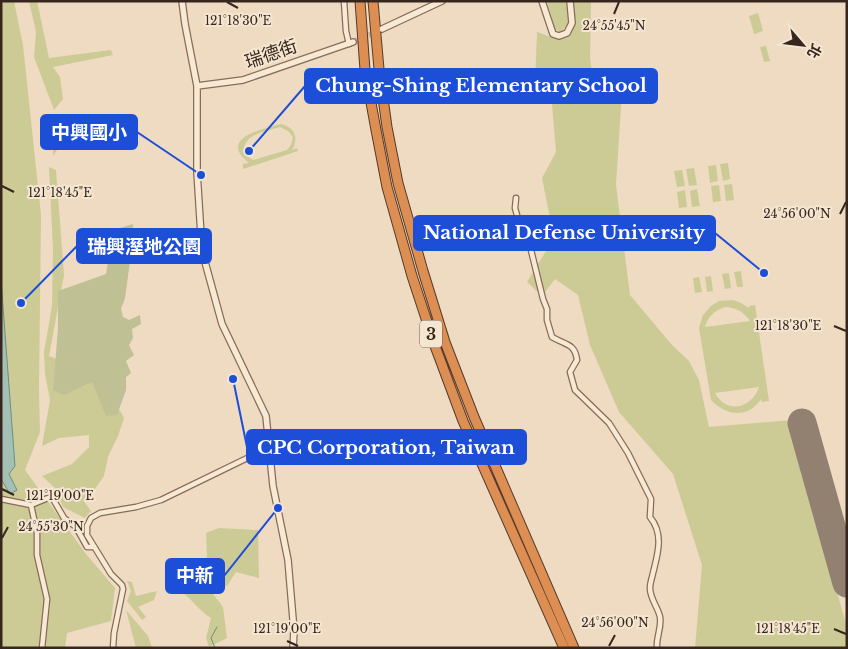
<svg xmlns="http://www.w3.org/2000/svg" width="848" height="649" font-family="'Libre Baskerville','Noto Sans TC',serif">
<rect width="100%" height="100%" fill="#eedbc2"/>
<path fill="#cccb96" fill-rule="evenodd" d="M1,1H14L23,45L41,215L39,390L40,432L25,470L86,554L115,588L111,621L67,633L65,648H1Z
M29,1H37L49,58L111,50L113,55L53,67L60,77L63,99L54,110L34,57L36,32Z
M547,1H566L569,23L561,32L555,29Z
M573,1H591L590,59L596,94L622,91L616,185L630,295L672,345L689,361L699,380L709,427L792,420L820,533L847,627V648H695L702,565L673,474L619,412L590,345L578,295L555,279L542,296L527,282L554,238L542,178L556,152L552,105L535,83L537,32L559,40L569,37L575,24Z
M758,13L763,31L754,34L749,16Z
M766,46L770,61L764,62L760,47Z
M54,116L68,141L57,150L53,156Z
M281,124C295,127 299,138 292,150L297,148L298,151L243,169V164L249,163C217,138 263,129 281,124ZM280,127L288,131L293,137L291,145L287,150L253,160L244,154C241,134 265,132 280,127Z
M728,163L730,179L723,181L720,164Z
M716,165L718,181L710,183L708,166Z
M49,167L56,170L64,275L49,356L68,363L100,367L111,395L124,418L118,436L108,457L104,476L90,496L83,500L91,511L85,518L63,507L56,489L42,476L72,464L89,447V435L59,438L42,446L50,400L45,374L44,352L52,306L53,249Z
M694,168L697,185L689,186L686,169Z
M682,170L685,186L677,187L674,171Z
M732,184L734,200L726,201L724,185Z
M719,185L721,201L713,202L711,186Z
M697,189L700,206L692,207L690,191Z
M685,190L687,207L679,208L677,192Z
M741,271L743,287H737L734,272Z
M729,273L731,288L725,289L722,274Z
M711,276L713,291L707,292L705,277Z
M699,277L702,292L695,293L693,278Z
M733,300L741,303L749,308V306L755,305L769,401L762,402L761,399C748,419 726,416 711,400L699,328L703,315L711,306L719,301ZM725,307C737,308 744,312 750,321L705,327C708,316 714,311 725,307ZM759,387C752,408 727,415 715,393Z
M219,528L258,530L259,578L236,572L227,586L219,587L213,594L223,607L227,638L209,647L206,638L211,618C199,611 193,600 182,592L181,588L199,577L207,556L206,533Z
M127,581L132,582L136,596L157,591L154,600L138,607L146,617L142,620L127,601L131,591Z
M126,610L148,636L152,648H136Z"/>
<path fill="#c0c095" d="M133,224L132,247L125,298L121,309L123,317L129,320L140,315L141,324L132,329L133,338L129,345L134,355L126,361L131,373L126,377V390L117,415L106,416L92,382L64,395L53,390L58,328V291L106,274L113,230Z"/>
<path fill="#a4c0b4" stroke="#6b8e81" d="M1,280L15,466L9,474L17,490L10,494L1,479Z"/>
<g fill="none" stroke-linecap="round" stroke-linejoin="round">
<path stroke="#6b8e81" stroke-width="1" d="M215,648L211,638L217,627"/>
<path stroke="#928070" stroke-width="29" d="M802,423L847,583"/>
<path stroke="#c9b7a1" stroke-width="5.5" stroke-dasharray="5.5 3" stroke-linecap="butt" d="M353,42L378,31"/>
<defs>
<path id="minor" d="M344,1L346,31L349,44
M516,198L515,208L520,226L529,242L543,299L547,309V320L552,337C565,345 575,343 577,360L570,372L575,390L609,423L628,453L651,499L650,517C664,534 658,553 653,573C652,578 650,583 650,588C650,599 658,607 660,617C662,627 656,637 657,648
M1,499L31,505L48,498L53,499L64,518L76,527L87,547H93
M31,505L37,533V555L47,599L42,648
M113,648L114,633L123,589L122,585L111,574L87,535V526L91,518L100,513L136,507L161,500L270,447"/>
<path id="tertiary" d="M182,1L185,24L197,86V172L202,251L222,324L266,416L273,486L288,560L294,631L293,648
M542,1L553,34L559,36L567,33L572,23L570,1
M382,29L442,1
M197,86L243,80L353,42"/>
<path id="motorway" d="M360,1L365,70L376,130L387,187L412,276L435,346L463,421L564,648
M373,1L379,69L387,127L398,183L423,271L445,342L474,417L574,648"/>
</defs>
<use href="#minor" stroke="#876c59" stroke-width="7"/>
<use href="#tertiary" stroke="#876c59" stroke-width="8"/>
<use href="#motorway" stroke="#553b2d" stroke-width="11"/>
<use href="#minor" stroke="#f8e9d5" stroke-width="4.5"/>
<use href="#tertiary" stroke="#f8e9d5" stroke-width="5.5"/>
<use href="#motorway" stroke="#dd8e52" stroke-width="9"/>
</g>
<path fill="none" stroke="#37261d" stroke-width="2" d="M227,2L238,8M614,14L619,2M2,186L14,192M840,214L846,202M834,326L846,331M2,489L14,495M2,538L8,527M834,629L846,634M287,641L298,646M609,646L615,635"/>
<g text-anchor="middle" dominant-baseline="central" stroke-width="4" stroke-linejoin="round" paint-order="stroke">
<rect fill="#f5e6d1" stroke="#706053" stroke-width="1" x="420" y="320.5" width="22" height="27" rx="4"/>
<g font-size="16" font-weight="bold" fill="#37261d">
<text x="431" y="334">3</text>
</g>
<g font-size="18" fill="#37261d" stroke="#f5e6d1">
<text transform="translate(271 54) rotate(-19)">瑞德街</text>
</g>
</g>
<g font-size="12" text-anchor="middle" fill="#37261d" stroke="#f5e6d1" stroke-width="4" stroke-linejoin="round" paint-order="stroke">
<text x="238" y="25">121°18'30"E</text>
<text x="614" y="30">24°55'45"N</text>
<text x="60" y="197">121°18'45"E</text>
<text x="797" y="218">24°56'00"N</text>
<text x="788" y="330">121°18'30"E</text>
<text x="60" y="500">121°19'00"E</text>
<text x="51" y="531">24°55'30"N</text>
<text x="615" y="627">24°56'00"N</text>
<text x="287" y="633">121°19'00"E</text>
<text x="788" y="633">121°18'45"E</text>
</g>
<path fill="none" stroke="#1d4ed8" stroke-width="2" d="M249 151L305 86M201 175L137 132M764 273L715 233M21 303L77 246M233 379L247 447M278 508L224 576"/>
<g fill="#1d4ed8" stroke="#f5e6d1" stroke-width="2">
<circle cx="249" cy="151" r="5"/>
<circle cx="201" cy="175" r="5"/>
<circle cx="764" cy="273" r="5"/>
<circle cx="21" cy="303" r="5"/>
<circle cx="233" cy="379" r="5"/>
<circle cx="278" cy="508" r="5"/>
</g>
<g fill="#1d4ed8" stroke="#1d4ed8" stroke-width="2">
<rect x="305" y="69" width="352" height="34" rx="5"/>
<rect x="41" y="115" width="96" height="34" rx="5"/>
<rect x="414" y="216" width="301" height="34" rx="5"/>
<rect x="77" y="229" width="134" height="34" rx="5"/>
<rect x="247" y="430" width="279" height="34" rx="5"/>
<rect x="166" y="559" width="58" height="34" rx="5"/>
</g>
<g font-size="19" text-anchor="middle" font-weight="bold" fill="#fff">
<text x="481" y="92">Chung-Shing Elementary School</text>
<text x="89" y="139">中興國小</text>
<text x="564" y="239">National Defense University</text>
<text x="144" y="253">瑞興溼地公園</text>
<text x="386" y="454">CPC Corporation, Taiwan</text>
<text x="195" y="582">中新</text>
</g>
<rect width="848" height="649" fill="none" stroke="#37261d" stroke-width="5"/>
<g transform="translate(803 45) rotate(118)" stroke="#f5e6d1" stroke-width="4" paint-order="stroke">
<path d="M0-4L9 19L0 12L-9 19Z" fill="#37261d"/>
<text y="-8" font-size="14" font-weight="bold" text-anchor="middle" fill="#37261d">北</text>
</g>
</svg>
